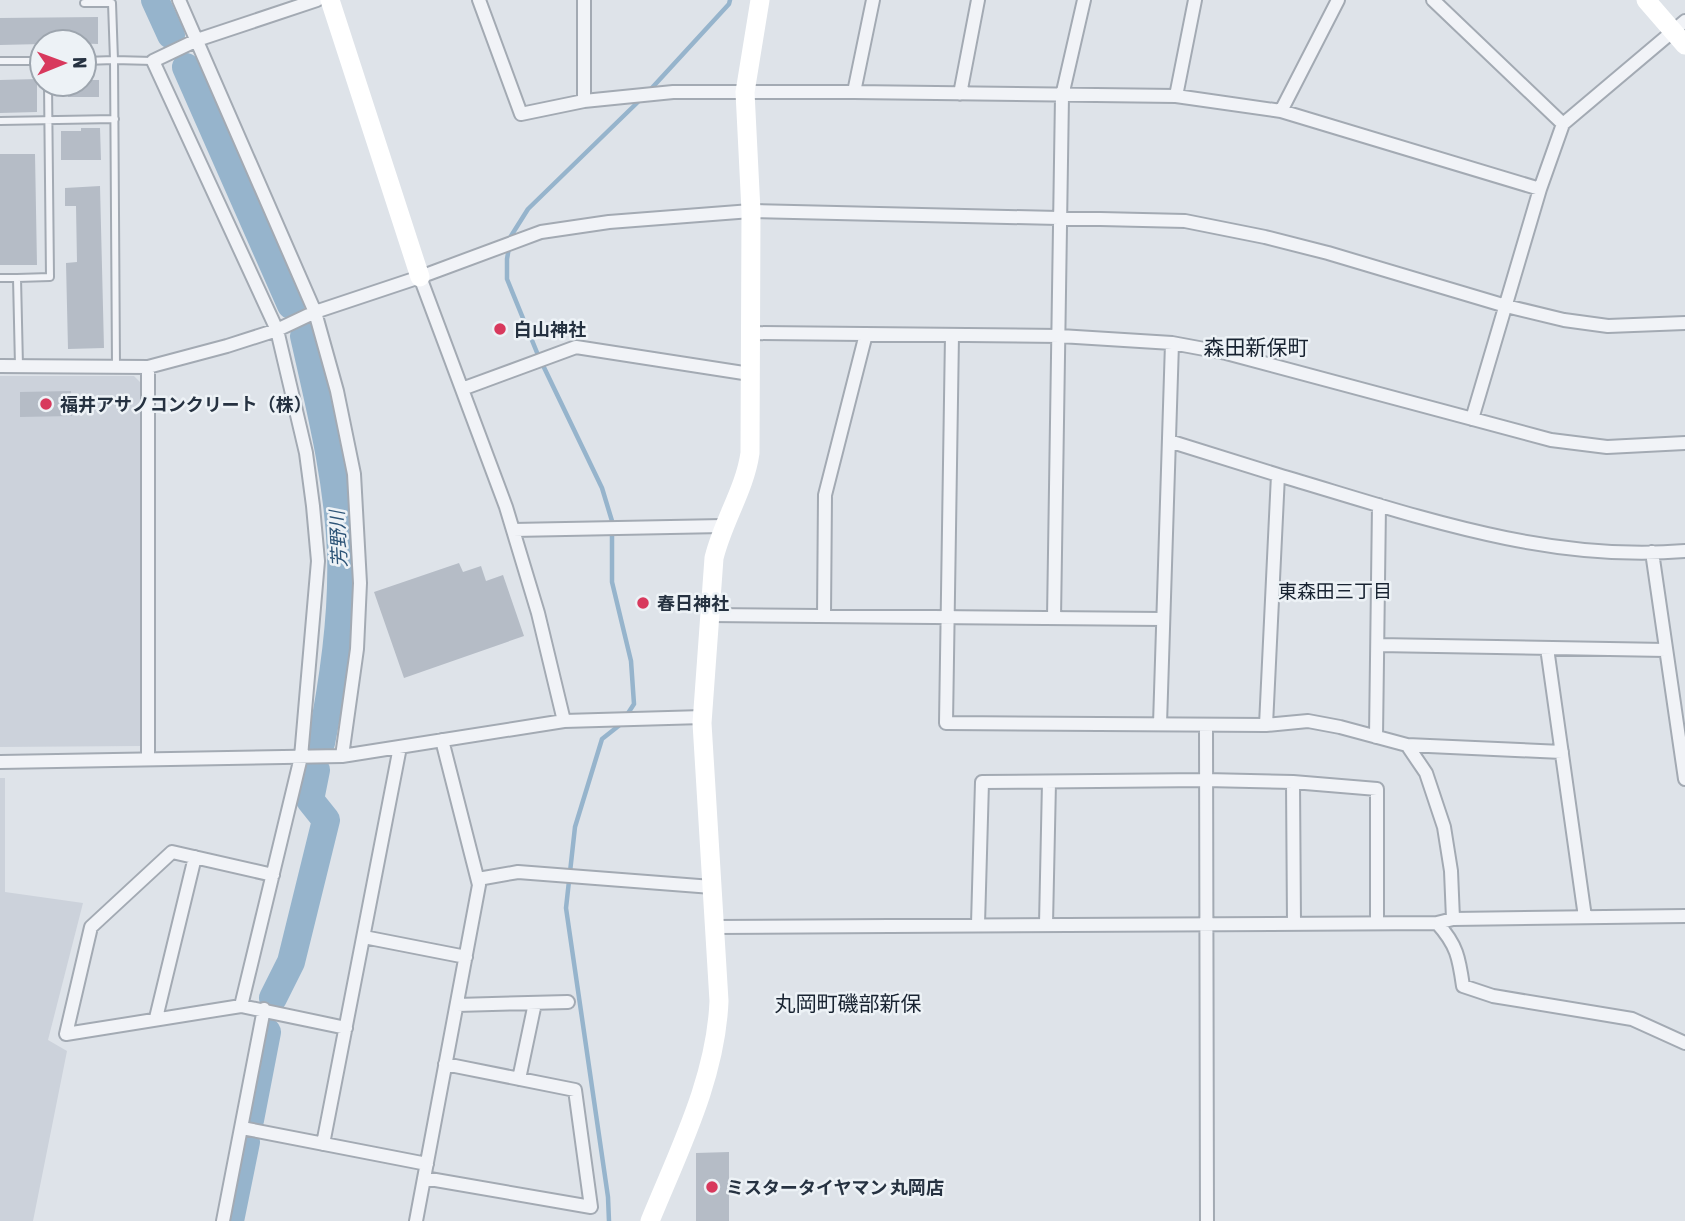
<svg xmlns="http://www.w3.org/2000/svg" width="1685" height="1221" font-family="'Asap Condensed','Noto Sans JP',sans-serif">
<rect width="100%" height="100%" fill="#dee3e9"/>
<path fill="#ccd2db" d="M0,376H134L140,382L141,746L0,747Z
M0,778H5V892L83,903L48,1040L67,1051L33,1221H0Z"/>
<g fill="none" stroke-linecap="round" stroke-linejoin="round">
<path stroke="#96b4cc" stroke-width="4.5" d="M650,90L729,4L730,0
M609,1221L608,1197L566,908L575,827L602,739L621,724L634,704L631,661L612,582V521L602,488L538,355L507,279V259L511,236L528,209L641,99"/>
<path stroke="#96b4cc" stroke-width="28" d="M155,0L171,35
M186,67L291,305
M304,336C320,407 338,478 341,552C343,612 333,684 321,743
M273,998L291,962L326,820L310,800L316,770
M250,1120L267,1032
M230,1221L246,1142"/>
</g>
<path fill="#b5bcc6" d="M98,17V44L42,42V44L0,45V18Z
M37,79V112L0,113V80Z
M84,80H99V97H68V84H84Z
M81,128H100L101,160H61V131H81Z
M0,154H35L37,265H0Z
M100,186L104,348L68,349L66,263L77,262L76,206H65V188Z
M71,391L72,416L20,417V392Z
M459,563L463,572L481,566L486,581L503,575L524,636L404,678L374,592Z
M729,1152V1221H696V1153Z"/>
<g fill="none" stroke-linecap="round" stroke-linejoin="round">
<defs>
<path id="lane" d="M84,3H112L114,60L84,61
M0,61H42
M0,121L115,119
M0,278H17
M19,366L17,278L50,277L48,84
M116,366L114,60L153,61"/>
<path id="street" d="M179,0L315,312L337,391L354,474L360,583L357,649L342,756
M479,0L521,114L584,101L673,92H854L1176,96L1281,111L1540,189
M584,0V101
M1433,0L1563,124
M854,92L873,0
M960,94L978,0
M1176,96L1195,0
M1281,111L1338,0
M420,277L506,507L538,613L564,721
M750,333L1060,336L1172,343L1226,353L1551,440L1607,447L1685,443
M952,335L946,723L1266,725L1278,475L1169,441
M0,366L148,367L227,346L277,330L315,312L420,277L541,232L609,222L751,211L1185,221L1265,237L1328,253L1506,306L1564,320L1608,326L1685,323
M462,389L576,347L750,374
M1472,419L1540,189L1563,124L1685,21
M1278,475C1411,514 1544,563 1685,551
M513,530L723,526
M1652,552L1685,779
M710,615L1163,619
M824,616L825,495L866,334
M1054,618L1062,96L1084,0
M1378,645L1666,650
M1547,648L1585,917
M1160,724L1172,343
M1266,725L1308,721L1340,727L1407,745L1426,773L1444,827L1451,871L1453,919
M1206,726L1207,1221
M1376,737L1379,505
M1407,745L1562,752
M148,758V367
M0,762L342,756L564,721L703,717
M1293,782L1294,923
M273,875L172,852L91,927L66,1034L241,1006L346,1028
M478,879L518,872L712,887
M1437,923C1457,945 1459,958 1463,986L1493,996L1632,1019L1685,1043
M978,924L982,782L1206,780L1293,782L1377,789V923
M1046,924L1049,782
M715,927L1437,923L1453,919L1685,916
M364,937L466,957
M457,1005L568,1002
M241,1006L301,757L318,561L313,506L306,453L277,330L153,61L197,40L317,0
M156,1018L195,857
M519,1079L535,1003
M242,1128L427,1164
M323,1144L400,747
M424,1178L591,1207L575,1090L445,1064
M223,1221L264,1009
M416,1221L479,885L442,740"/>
</defs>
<use href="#lane" stroke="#a3aab3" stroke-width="10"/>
<use href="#street" stroke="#a3aab3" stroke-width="16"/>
<use href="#lane" stroke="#f1f3f7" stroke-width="6"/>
<use href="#street" stroke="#f1f3f7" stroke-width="12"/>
<path stroke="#fff" stroke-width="19" d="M330,0L420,277
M1646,0L1685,45
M650,1221C679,1150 716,1078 719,1001L702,723L714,558C723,521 745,489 750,453L751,211L745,92L760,0"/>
</g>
<g fill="#d8395d" stroke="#edf2f6" stroke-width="2.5">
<circle cx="500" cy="329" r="7"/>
<circle cx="46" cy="404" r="7"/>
<circle cx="643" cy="603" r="7"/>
<circle cx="712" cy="1187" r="7"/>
</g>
<g text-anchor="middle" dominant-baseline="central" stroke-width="5" stroke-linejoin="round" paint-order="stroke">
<g font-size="18" font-weight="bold" fill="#263241" stroke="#edf2f6" text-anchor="start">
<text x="514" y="329">白山神社</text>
<text x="60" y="404">福井アサノコンクリート（株）</text>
<text x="657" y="603">春日神社</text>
<text x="726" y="1187">ミスタータイヤマン 丸岡店</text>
</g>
<g font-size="19" font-style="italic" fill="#2d5477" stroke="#edf2f6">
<text transform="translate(338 539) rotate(-93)">芳野川</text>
</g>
<g font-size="19" fill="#182331" stroke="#edf2f6">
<text x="1335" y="591">東森田三丁目</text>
</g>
<g font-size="21" fill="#182331" stroke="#edf2f6">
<text x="1256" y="347">森田新保町</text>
<text x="848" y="1003">丸岡町磯部新保</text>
</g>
</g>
<g transform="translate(63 63) rotate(89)"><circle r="33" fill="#edf2f6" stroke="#9da5ae" stroke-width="2"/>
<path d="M0-5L12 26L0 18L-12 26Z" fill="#d8395d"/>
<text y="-10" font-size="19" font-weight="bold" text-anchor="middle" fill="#263241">N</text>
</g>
</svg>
